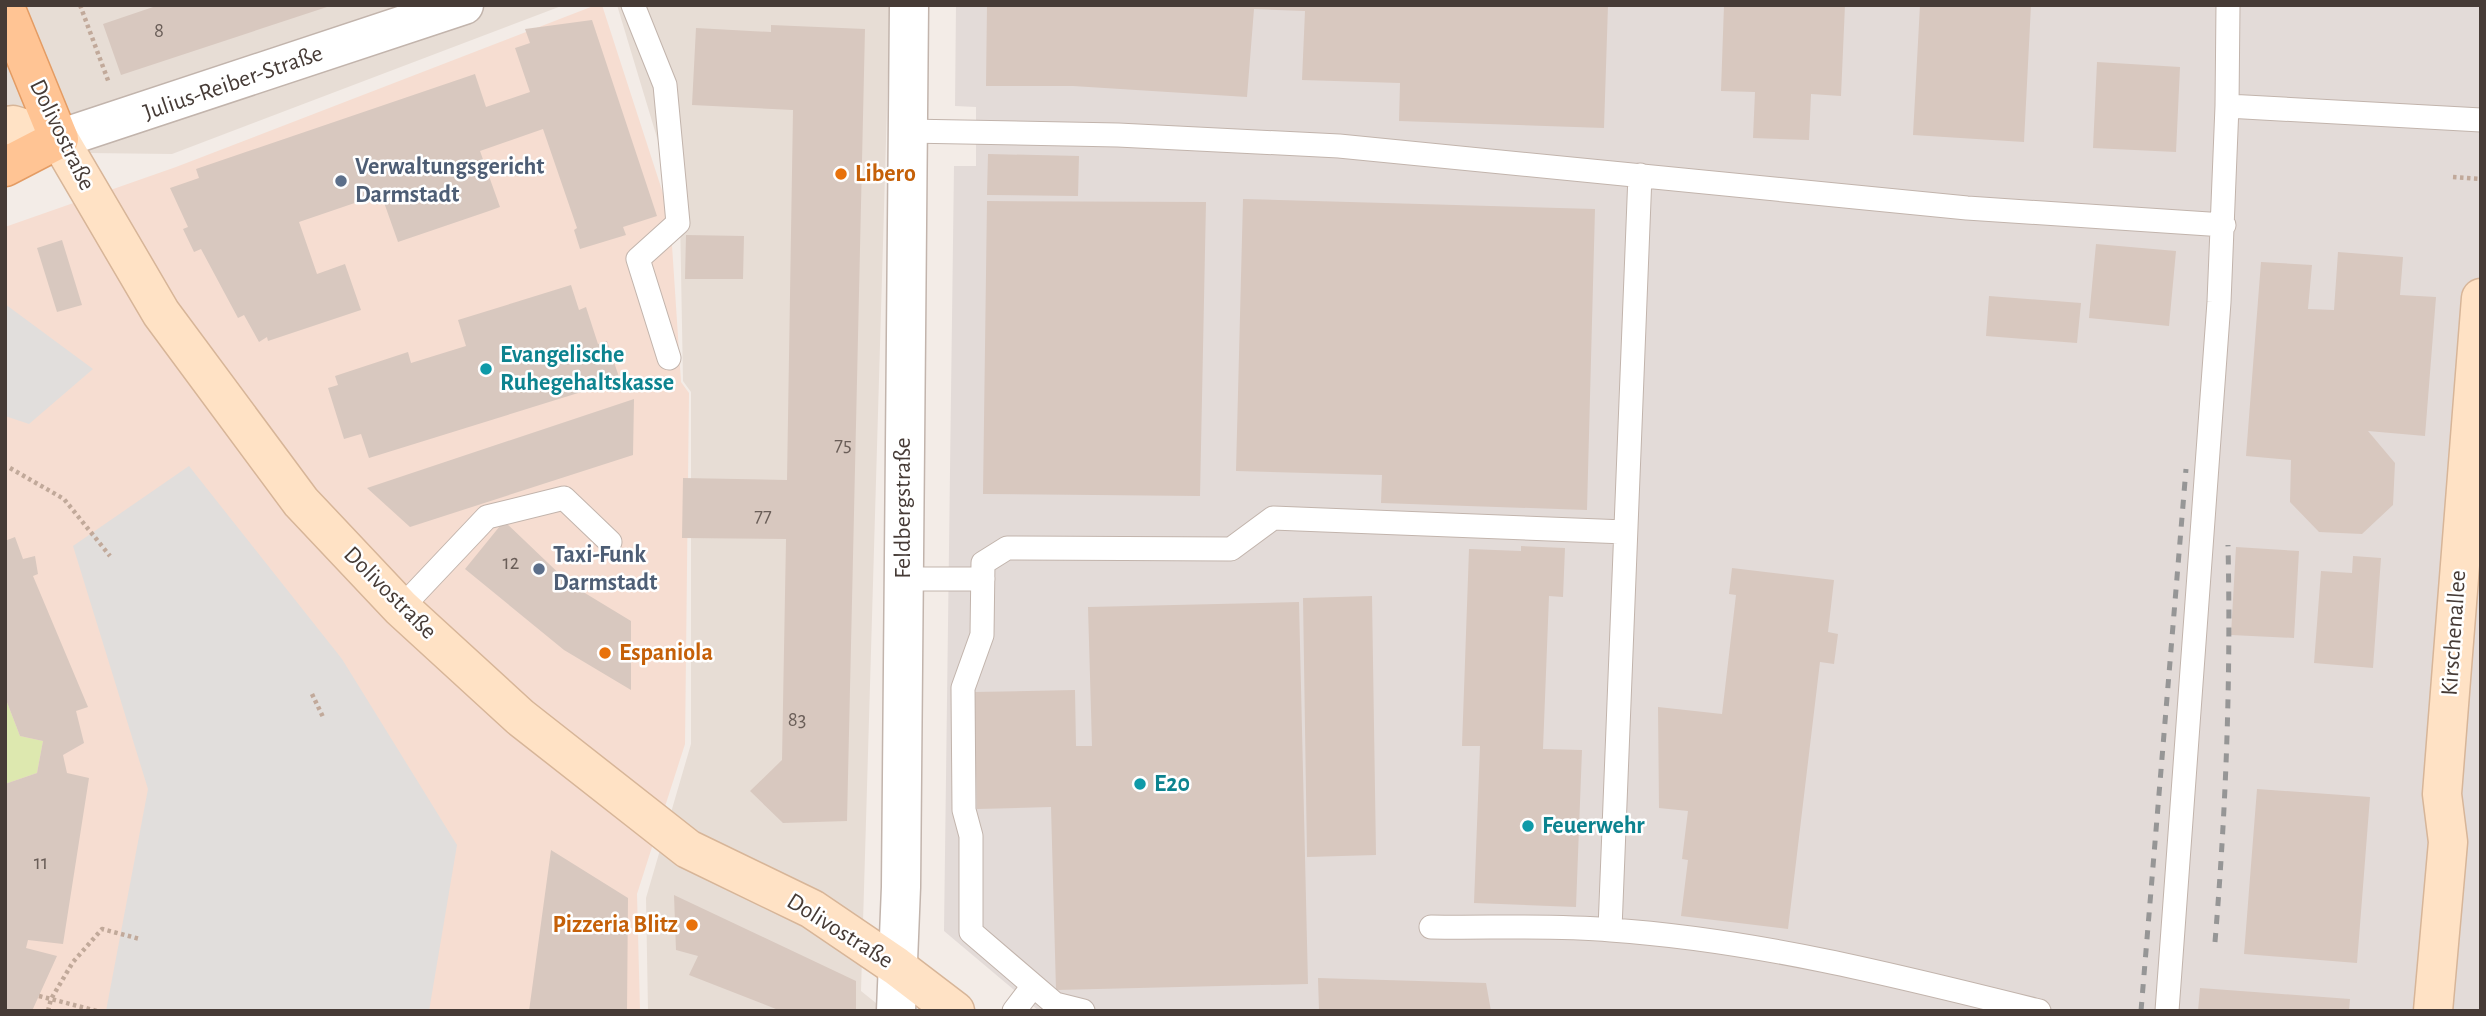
<svg xmlns="http://www.w3.org/2000/svg" width="2486" height="1016" font-family="'Alegreya Sans',sans-serif">
<rect width="100%" height="100%" fill="#f3ece7"/>
<path fill="#e7ddd5" d="M5,5H564L172,154L5,152Z
M617,5H890L861,991L886,1011H648L646,898L691,744V392L683,381L680,214Z"/>
<path fill="#f6ddd1" d="M596,5H602L670,215L681,382L689,393L685,744L637,894L640,1011H5V227L176,167Z"/>
<path fill="#e3dbd8" d="M956,5H2481V1011H1039L944,931L954,166H976V107L955,106Z"/>
<path fill="#dde8af" d="M5,697L20,736L43,741L37,773L5,784Z"/>
<path fill="#e1dedc" d="M5,304L93,369L29,424L5,416Z
M189,466L342,659L457,845L429,1011H106L148,789L73,546Z"/>
<path fill="#d8c8bf" d="M159,5H329L330,6L121,75L103,24Z
M987,5H1608L1604,128L1399,121L1400,83L1302,80L1305,11L1254,9L1247,97L1073,86H986Z
M1724,5H1845L1841,96L1811,94L1809,140L1753,138L1755,92L1721,91Z
M1920,5H2031L2024,142L1913,135Z
M592,20L657,216L623,227L626,235L580,249L574,230L577,228L543,129L480,151L500,207L489,211L398,242L381,194L299,222L317,274L345,264L361,310L268,341L267,337L259,342L244,315L238,318L201,249L194,252L183,229L188,227L170,188L199,178L196,169L475,74L486,107L530,92L515,48L530,43L525,29Z
M771,25L865,29L847,821L783,823L750,791L782,760L786,539L682,538L683,478L787,480L793,110L692,105L696,28L771,32Z
M2097,62L2180,67L2176,152L2093,148Z
M988,154L1079,156L1078,196L987,195Z
M1243,199L1595,209L1587,510L1381,503L1382,475L1236,471Z
M987,201L1206,202L1200,496L983,494Z
M686,235L744,236L743,279H685Z
M62,240L82,305L57,312L37,248Z
M2096,244L2176,251L2169,326L2089,318Z
M2338,252L2403,257L2400,295L2436,297L2425,436L2368,431L2395,463L2393,505L2362,534L2319,532L2290,502L2291,460L2246,456L2261,262L2312,265L2308,309L2334,310Z
M571,285L579,310L586,307L598,344L607,341L620,380L369,458L361,434L344,439L328,388L338,385L335,376L408,352L411,363L466,346L458,320Z
M1989,296L2081,303L2077,343L1986,336Z
M634,399L633,455L410,527L367,488Z
M504,521L570,584L631,621V690L564,650L465,569Z
M15,537L23,559L35,556L38,574L33,576L88,707L76,711L84,743L63,755L67,773L89,778L63,944L28,940L26,948L57,956L32,1011H5V784L37,773L43,741L20,736L5,697V541Z
M1521,546L1565,548L1563,597L1549,596L1543,749L1582,750L1576,907L1474,903L1480,746H1462L1469,549L1521,551Z
M2236,547L2299,551L2294,638L2231,635Z
M2353,556L2381,558L2373,668L2314,663L2321,571L2352,573Z
M1732,568L1834,580L1828,632L1838,634L1834,664L1820,662L1788,929L1681,916L1688,860L1682,859L1688,811L1659,808L1658,707L1722,714L1736,595L1729,594Z
M1372,596L1376,855L1307,857L1303,598Z
M1299,602L1308,984L1056,990L1051,807L977,809L974,692L1075,690L1076,746H1092L1088,607Z
M2257,789L2370,797L2357,963L2244,954Z
M551,850L628,898L627,1011H529Z
M674,895L856,981V1011H781L689,975L698,956L676,950Z
M1318,978L1486,983L1491,1011H1319Z
M2200,988L2350,999L2349,1011H2198Z"/>
<g fill="none" stroke-linecap="round" stroke-linejoin="round">
<defs>
<path id="lane" d="M633,5L665,85L678,223L638,259L669,358
M2227,106L2481,120
M907,131L1118,135L1339,146L1967,208L2224,225
M903,579H983
M401,608L487,517L564,498L610,542
M1431,927C1490,928 1552,925 1611,930C1756,940 1899,976 2039,1011
M1610,929L1640,175
M1014,1011L1033,986
M1083,1011L1055,1004L971,932V836L964,810L963,688L982,635L983,563L1007,548L1231,549L1273,518L1625,532
M2167,1011L2219,302L2227,106L2228,5"/>
<path id="street" d="M59,139L464,5
M896,1011L901,887L909,5"/>
<path id="secondary" d="M5,126L13,125L59,139L161,313L301,502L401,608L520,717L688,849L812,909L896,966L955,1011
M2433,1011L2448,842L2442,794L2481,298"/>
<path id="primary" d="M5,7L59,139L5,167"/>
</defs>
<use href="#lane" stroke="#c2b4ac" stroke-width="25"/>
<use href="#street" stroke="#c2b4ac" stroke-width="41"/>
<use href="#secondary" stroke="#d7b598" stroke-width="41"/>
<use href="#primary" stroke="#e49c64" stroke-width="41"/>
<path stroke="#c1a99a" stroke-width="4.5" stroke-dasharray="3.5 3.5" stroke-linecap="butt" d="M80,5L109,83
M2453,177L2481,179
M10,468L64,499L110,556
M312,694L323,717
M39,996L51,999L73,962L102,929L140,939
M48,1011L51,999L97,1011"/>
<use href="#lane" stroke="#fff" stroke-width="23"/>
<use href="#street" stroke="#fff" stroke-width="38"/>
<use href="#secondary" stroke="#ffe2c5" stroke-width="38"/>
<use href="#primary" stroke="#ffc494" stroke-width="38"/>
<path stroke="#969696" stroke-width="5" stroke-dasharray="9 9" stroke-linecap="butt" d="M2215,942C2226,809 2231,678 2228,545
M2141,1011L2186,469"/>
</g>
<g fill="#e8710a" stroke="#fff" stroke-width="2.5">
<circle cx="841" cy="174" r="7"/>
<circle cx="605" cy="653" r="7"/>
<circle cx="692" cy="925" r="7"/>
</g>
<g fill="#5c6f8a" stroke="#fff" stroke-width="2.5">
<circle cx="341" cy="181" r="7"/>
<circle cx="539" cy="569" r="7"/>
</g>
<g fill="#0f9aa8" stroke="#fff" stroke-width="2.5">
<circle cx="486" cy="369" r="7"/>
<circle cx="1140" cy="784" r="7"/>
<circle cx="1528" cy="826" r="7"/>
</g>
<g text-anchor="middle" dominant-baseline="central" stroke-width="5" stroke-linejoin="round" paint-order="stroke">
<g font-size="21" fill="#6a5e58">
<text x="159" y="30">8</text>
<text x="843" y="444">75</text>
<text x="763" y="515">77</text>
<text x="511" y="562">12</text>
<text x="797" y="719">83</text>
<text x="41" y="862">11</text>
</g>
<g font-size="24" fill="#463b36" stroke="#fff">
<text transform="translate(233 83) rotate(-19)">Julius-Reiber-Straße</text>
<text transform="translate(62 135) rotate(64)">Dolivostraße</text>
<text transform="translate(903 508) rotate(-90)">Feldbergstraße</text>
<text transform="translate(390 593) rotate(45)">Dolivostraße</text>
<text transform="translate(2454 633) rotate(-86)">Kirschenallee</text>
<text transform="translate(840 931) rotate(32)">Dolivostraße</text>
</g>
<g font-size="24" font-weight="bold" fill="#4e5e75" stroke="#fff" text-anchor="start">
<text x="355" y="167">Verwaltungsgericht<tspan x="355" dy="28">Darmstadt</tspan></text>
<text x="553" y="555">Taxi-Funk<tspan x="553" dy="28">Darmstadt</tspan></text>
</g>
<g font-size="24" font-weight="bold" fill="#c56008" stroke="#fff" text-anchor="start">
<text x="855" y="174">Libero</text>
<text x="619" y="653">Espaniola</text>
<text x="678" y="925" text-anchor="end">Pizzeria Blitz</text>
</g>
<g font-size="24" font-weight="bold" fill="#0d838f" stroke="#fff" text-anchor="start">
<text x="500" y="355">Evangelische<tspan x="500" dy="28">Ruhegehaltskasse</tspan></text>
<text x="1154" y="784">E20</text>
<text x="1542" y="826">Feuerwehr</text>
</g>
</g>
<rect width="2486" height="1016" fill="none" stroke="#463b36" stroke-width="14"/>
</svg>
